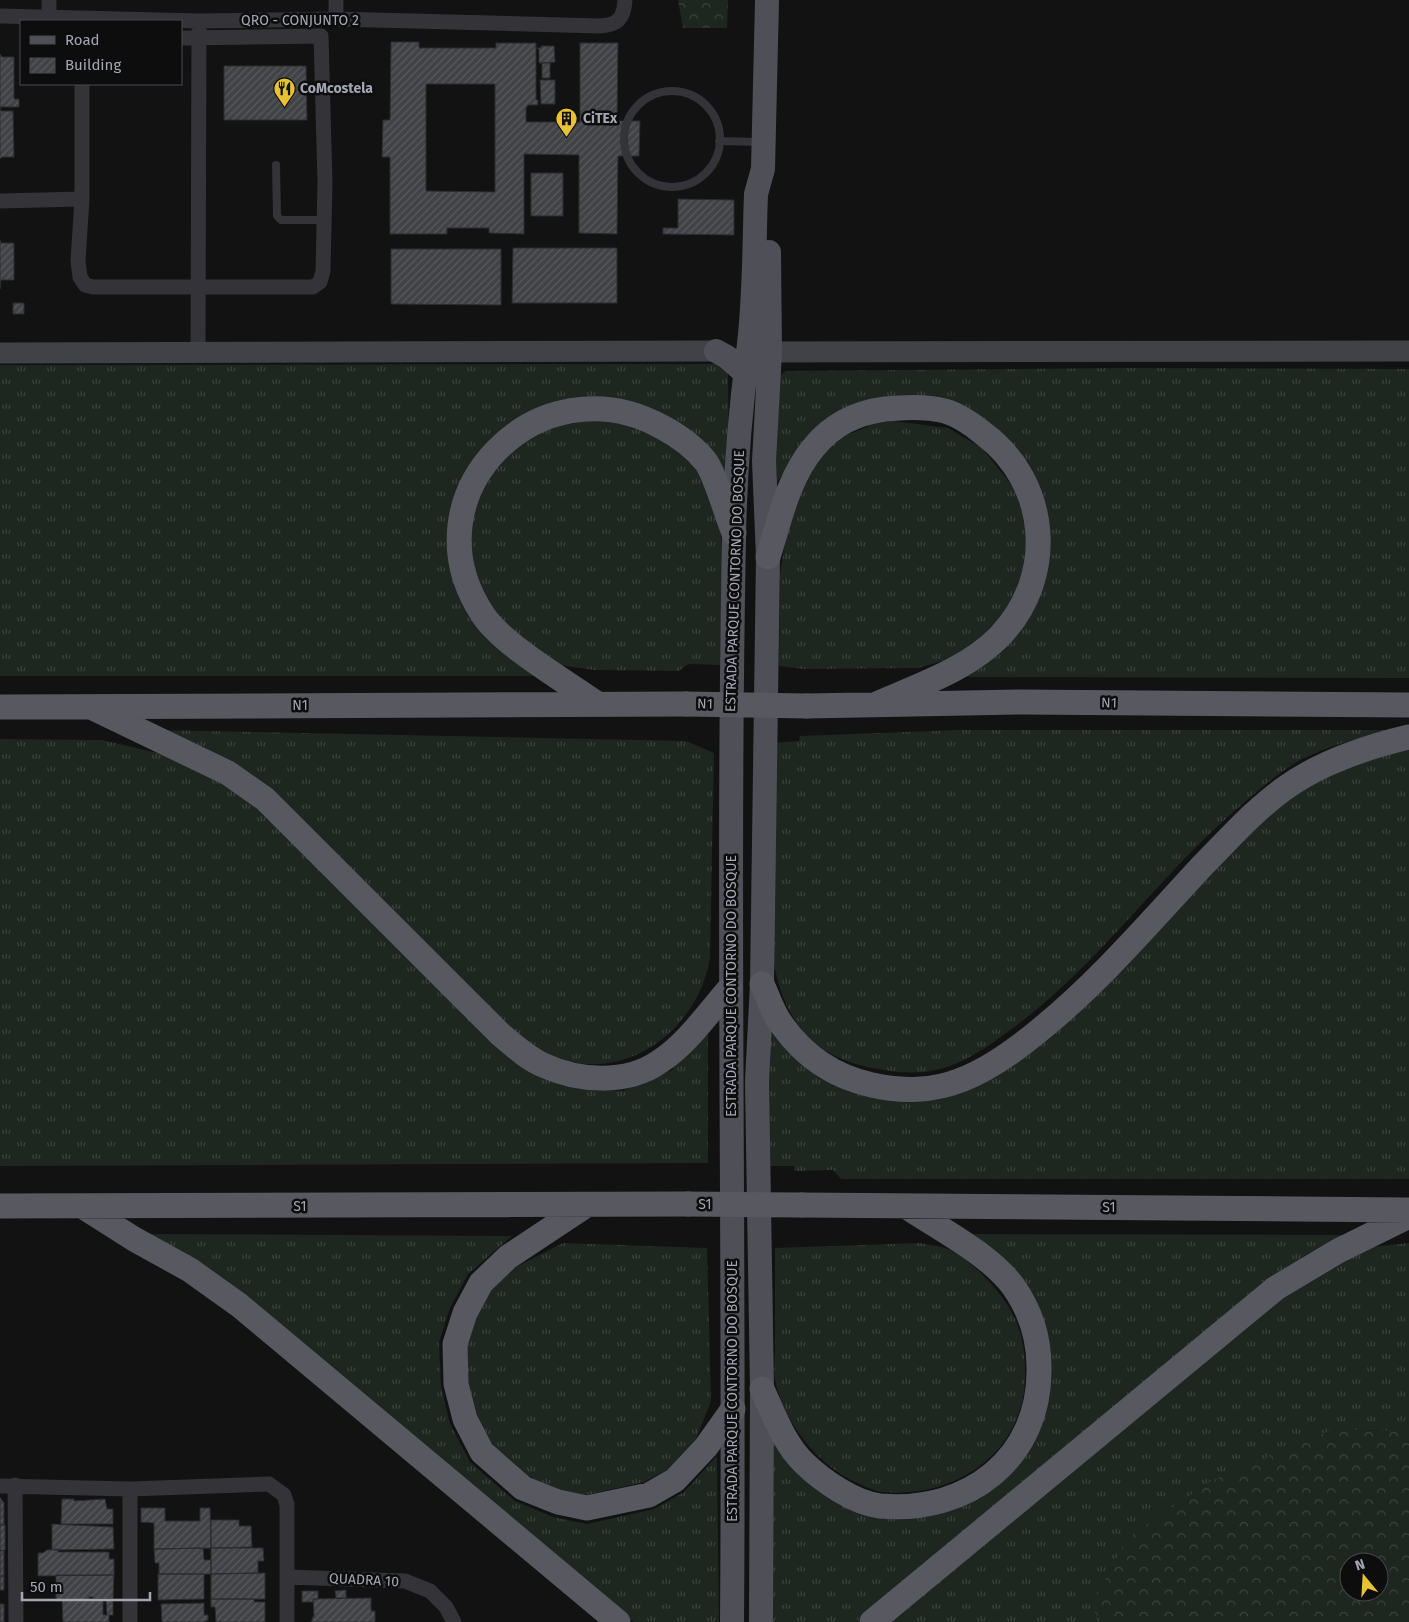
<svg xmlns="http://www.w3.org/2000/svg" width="1409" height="1622" font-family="'Fira Sans',sans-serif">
<defs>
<pattern id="grass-tufts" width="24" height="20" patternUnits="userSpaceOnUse" patternTransform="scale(1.25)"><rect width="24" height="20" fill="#1e2620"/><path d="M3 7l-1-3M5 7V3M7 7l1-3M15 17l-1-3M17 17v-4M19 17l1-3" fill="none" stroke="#3c433e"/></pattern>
<pattern id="forest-crowns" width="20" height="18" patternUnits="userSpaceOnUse" patternTransform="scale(1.25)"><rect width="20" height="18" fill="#1e2620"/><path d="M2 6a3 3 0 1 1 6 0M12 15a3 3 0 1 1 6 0" fill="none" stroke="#3c433e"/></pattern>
<pattern id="building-hatch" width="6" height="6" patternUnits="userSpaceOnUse" patternTransform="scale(1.25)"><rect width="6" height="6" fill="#414246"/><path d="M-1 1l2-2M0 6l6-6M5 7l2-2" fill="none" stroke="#595a5e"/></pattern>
</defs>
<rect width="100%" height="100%" fill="#121213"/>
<path fill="url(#grass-tufts)" d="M717,364L728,371L729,495L634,404L603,398L559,404L462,480L454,499L448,547L455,588L473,623L487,639L536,676H0V365Z
M1125,368L1409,369V678L960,677L1009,643L1039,500L953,409L817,427L775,485L779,376L786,371Z
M599,419C616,423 638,425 654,434C673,445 695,462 708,481C730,516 720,621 720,665L688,664L679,671L595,670L559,665L506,631L480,601L468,525L488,476L527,437L562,425Z
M893,421L948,428L982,448L1014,488L1026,522L1027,565L1014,604L964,655L918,668L803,669L779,666L780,575L789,515L804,473L837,439L877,423Z
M154,730L686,741L714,753L710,957C700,1025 633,1080 563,1060C544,1055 528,1043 512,1033L241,769C213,752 186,739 154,730Z
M957,730H1392C1365,736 1336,744 1311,755C1287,765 1265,785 1245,802C1162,871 1101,963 1013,1028C991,1044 967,1062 940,1069C912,1077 871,1070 844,1060C799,1043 779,1001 773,956L772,743L799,741L800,736Z
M0,739L102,740L183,759L242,791L527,1069L576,1088L623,1091L672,1070L708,1013V1163L0,1166Z
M1409,749V1179H841L833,1170L794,1171V1166H764L771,1024L848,1083L971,1078L1255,817L1326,770Z
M146,1234L512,1236L468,1274L450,1308L439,1342L441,1386L450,1424L470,1462L515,1501L553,1517L587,1524L654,1509L684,1492L717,1456L719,1622H634L515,1523Z
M967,1234L1348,1235L1312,1252L1284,1270L857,1622H768V1431L852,1504L996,1479L1047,1352Z
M563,1243L707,1248L711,1401L696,1439L667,1470L644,1482L587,1495L561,1490L530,1477L492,1444L477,1414L468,1382L467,1346L476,1319L491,1291L516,1267Z
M920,1243C929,1245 942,1246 950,1250C973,1262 998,1288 1011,1311C1022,1330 1025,1350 1025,1372C1027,1451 956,1499 882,1492C876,1491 870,1488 864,1486C821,1469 788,1429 776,1384C773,1373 775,1358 775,1346C775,1314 775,1281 775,1248Z
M1409,1243V1431L1331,1430L1091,1606L1102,1622H887L1282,1295L1371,1247Z"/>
<path fill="url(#forest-crowns)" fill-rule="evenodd" d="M678,0H728L727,28H683Z
M1331,1430L1409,1431V1622H1102L1091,1607L1127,1538L1209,1482ZM1349,1562H1379V1592H1349Z"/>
<path fill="url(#building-hatch)" stroke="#2c2c2f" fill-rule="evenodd" d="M391,42H419V48H496V43H536V100H538V105H528L526,108V122H580V43H618L617,121H640L639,156H618L617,234L579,233V155L524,154V234L489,233V228H447V234H390V157H382L383,120H390ZM426,84H495V192L426,191Z
M541,46H554L555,62L539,63V50L537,48H541Z
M0,54L2,57H14V99H19V107H0Z
M542,63H550V78H542Z
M224,66H306L307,120H224Z
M540,80H555V104H541Z
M0,107L1,111H13L14,157H2L0,159Z
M531,173H563V216H531Z
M678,199L734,200V235L663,234V228H678Z
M0,240L1,243H14V280H1L0,289Z
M513,248H617V303H512Z
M391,249H501V305L391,304Z
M13,303H24V314H13Z
M0,1497L4,1503V1525H0Z
M62,1499H74V1501L105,1499L107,1509H113V1524H61Z
M141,1508H165V1521H200V1508H210L211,1548L154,1549V1523L141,1522Z
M211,1520H239V1526H251L252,1547L211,1548Z
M52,1524L113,1527L114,1549L52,1550Z
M0,1525H5V1550L0,1551Z
M203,1548L204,1560H211V1574H159V1563H155L154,1549Z
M211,1548H263L264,1561H258V1573L211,1574Z
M58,1549V1552H109V1559H114V1575L38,1576V1553H43L47,1550Z
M4,1550V1576H0V1551Z
M265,1573V1599H211V1574Z
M158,1574H204V1599L158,1600Z
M56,1575H114L113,1599H93V1597H89V1599L56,1601Z
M0,1576H4V1590H0Z
M346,1590V1598H336L335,1591Z
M302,1591H318V1599H313V1602H302Z
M371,1598V1611H375V1622H311L314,1615L313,1599Z
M103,1599V1615H107L106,1599H113V1615H109V1622H63L62,1600Z
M211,1599H254V1602H265V1622H216L215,1607H211Z
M204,1603V1615H208V1620L204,1622H162L161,1604Z
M0,1604H4V1622H0Z"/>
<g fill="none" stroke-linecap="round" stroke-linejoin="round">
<path stroke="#333338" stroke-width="8" d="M624 139a48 48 0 1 1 96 0a48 48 0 1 1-96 0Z
M719,141L761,142
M276,165L277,216L281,220H324"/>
<path stroke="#333338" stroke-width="15" d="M336,0V19
M0,16L199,21L336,19L600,26C618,25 624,18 625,0
M49,16V0
M82,84V199L78,261L80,277L85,285L93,287H313L320,282L323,271L325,183L321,36L181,38
M0,201L82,199
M198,353L199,30
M15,1485L16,1622
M0,1486L130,1489L269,1484L284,1495L287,1505V1622
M130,1489V1622
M287,1577L405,1581L430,1591L446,1607L454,1622"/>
<path stroke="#414248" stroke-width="21" d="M770,352L1409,351
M0,353L716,351"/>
<path stroke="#4f5057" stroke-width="24" d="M716,351L727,357L744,372
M732,1622C735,1261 727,899 734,538C735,476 740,413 748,352C755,300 754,246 756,194L763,169L767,0
M761,1622L762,1389L757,1081L762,984L768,557L764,461L770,352L769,252"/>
<path stroke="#575860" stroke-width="25" d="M768,557C780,519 788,478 814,447C833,424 856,413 885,409C904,407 926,406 945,411C959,415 973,425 984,434C1049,483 1057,576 1000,636C968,669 920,685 879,703
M596,703C565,681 503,645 483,615C403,494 540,359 662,427C677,435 695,448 706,462C715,474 727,516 734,533
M807,706L1022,702L1409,705
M0,707L686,704
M91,707L228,773L265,799L500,1034C513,1045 527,1058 543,1065C577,1081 626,1085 659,1062C687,1044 708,1013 730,988
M762,984C768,997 773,1014 782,1025C804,1056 835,1077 872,1085C901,1092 934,1091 961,1080C990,1069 1017,1049 1041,1029C1100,981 1151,921 1203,865C1230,838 1256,808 1288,786C1324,761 1367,747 1409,737
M802,1205L1409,1210
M0,1206L688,1204
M82,1206L134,1239L190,1270L239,1305L618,1622
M585,1206L508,1257L481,1283L465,1313L455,1344L456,1384L465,1419L482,1452L523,1488L558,1502L587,1508L649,1495L675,1480L706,1447L733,1409
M762,1389C774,1415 784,1444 805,1464C823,1481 854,1503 880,1506C968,1514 1041,1458 1039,1367C1039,1338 1030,1310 1013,1286C989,1254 940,1229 907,1207
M872,1622L1276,1288L1338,1251L1409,1216"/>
<path stroke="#575860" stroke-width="25" d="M686,704L807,706
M688,1204L802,1205"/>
</g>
<defs>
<symbol id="restaurant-pin" viewBox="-11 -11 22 30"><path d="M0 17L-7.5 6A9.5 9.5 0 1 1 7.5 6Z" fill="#e9c233" stroke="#0d0d0e"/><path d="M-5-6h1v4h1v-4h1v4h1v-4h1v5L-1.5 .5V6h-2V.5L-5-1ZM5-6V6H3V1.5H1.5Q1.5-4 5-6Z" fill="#111"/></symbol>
<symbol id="building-pin" viewBox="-11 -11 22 30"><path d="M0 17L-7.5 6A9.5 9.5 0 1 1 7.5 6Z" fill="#e9c233" stroke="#0d0d0e"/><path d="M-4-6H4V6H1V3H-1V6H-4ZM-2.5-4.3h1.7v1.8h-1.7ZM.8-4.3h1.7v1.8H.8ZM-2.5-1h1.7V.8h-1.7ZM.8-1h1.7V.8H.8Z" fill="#111"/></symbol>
</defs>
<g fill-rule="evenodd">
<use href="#restaurant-pin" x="272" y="76" width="25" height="34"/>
<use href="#building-pin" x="554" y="106" width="25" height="34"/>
</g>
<g text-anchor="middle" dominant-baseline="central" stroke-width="5" stroke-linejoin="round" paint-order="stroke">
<g font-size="14" fill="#a4a7b3" stroke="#0d0d0e">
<text x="300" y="20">QRO - CONJUNTO 2</text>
<text transform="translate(735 581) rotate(-88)">ESTRADA PARQUE CONTORNO DO BOSQUE</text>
<text transform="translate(1109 703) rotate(1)">N1</text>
<text transform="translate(705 704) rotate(1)">N1</text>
<text x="300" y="705">N1</text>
<text transform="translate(731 986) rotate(-90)">ESTRADA PARQUE CONTORNO DO BOSQUE</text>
<text x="705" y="1204">S1</text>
<text x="300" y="1206">S1</text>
<text x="1109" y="1207">S1</text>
<text transform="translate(732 1391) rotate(-90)">ESTRADA PARQUE CONTORNO DO BOSQUE</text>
<text transform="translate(364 1580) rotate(3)">QUADRA 10</text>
</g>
<g font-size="14" font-weight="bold" fill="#a4a7b3" stroke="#0d0d0e" text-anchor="start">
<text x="300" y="88">CoMcostela</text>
<text x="583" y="118">CiTEx</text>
</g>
</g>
<rect x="20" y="20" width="162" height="65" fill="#0d0d0e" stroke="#494b50"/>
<rect x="30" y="36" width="25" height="8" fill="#4f5057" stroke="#494b50"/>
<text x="65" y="45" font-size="15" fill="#a4a7b3">Road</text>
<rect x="30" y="58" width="25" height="15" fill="url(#building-hatch)" stroke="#494b50"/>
<text x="65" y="70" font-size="15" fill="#a4a7b3">Building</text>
<g transform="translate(1364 1577) rotate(342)"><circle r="24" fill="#0d0d0e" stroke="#494b50"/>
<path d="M0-4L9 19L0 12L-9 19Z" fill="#e9c233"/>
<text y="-8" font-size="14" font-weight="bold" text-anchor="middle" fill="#a4a7b3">N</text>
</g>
<path d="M22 1592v8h128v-8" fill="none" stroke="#a4a7b3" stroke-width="2.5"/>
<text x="30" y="1592" font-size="15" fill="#a4a7b3" stroke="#0d0d0e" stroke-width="4" paint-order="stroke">50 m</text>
</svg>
